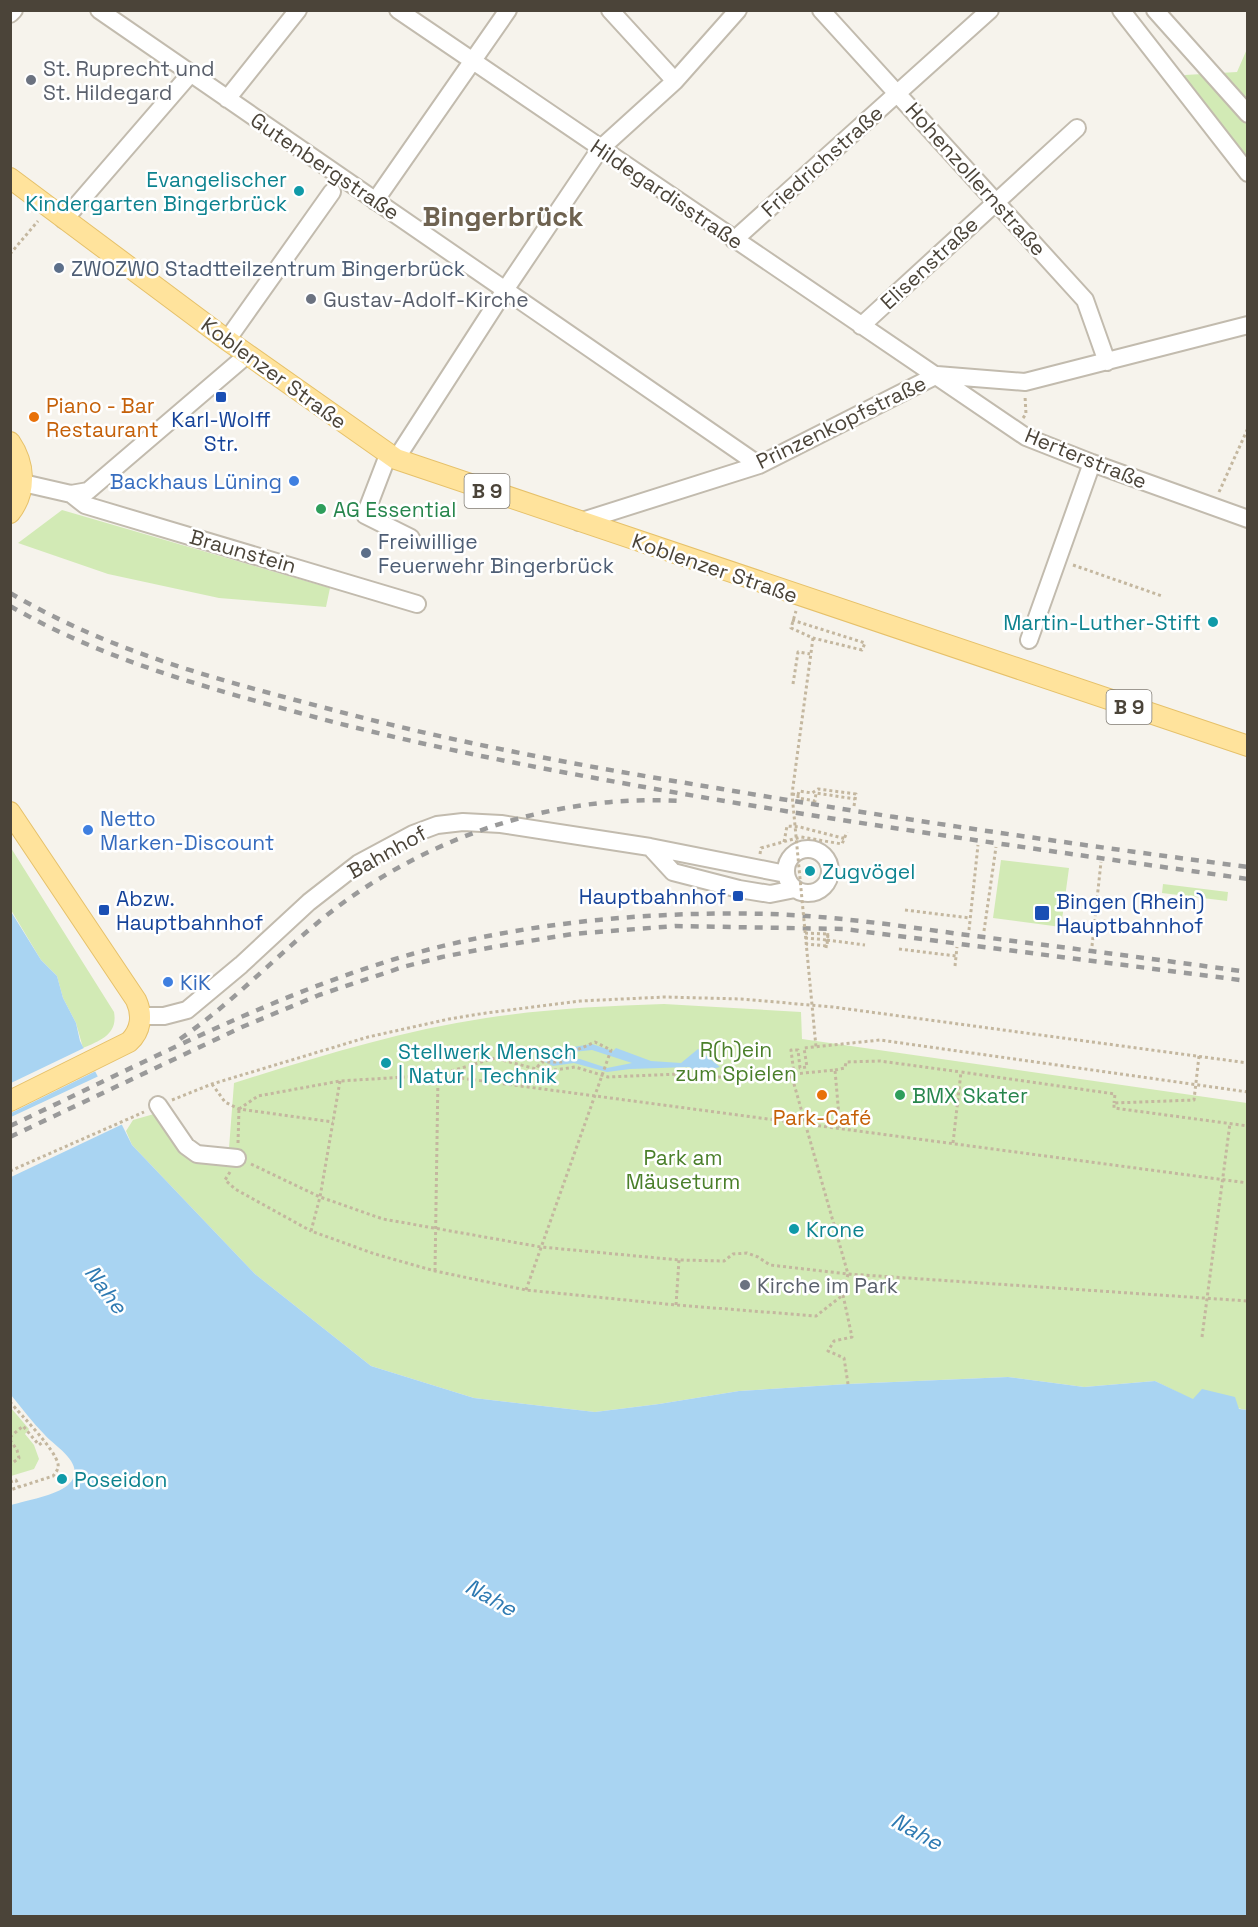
<svg xmlns="http://www.w3.org/2000/svg" width="1258" height="1927" font-family="'Space Grotesk',sans-serif">
<rect width="100%" height="100%" fill="#f6f3ec"/>
<path fill="#d2eab5" d="M1247,49V162L1184,85L1185,75L1237,72Z
M62,510L330,588L326,607L219,598L108,574L18,543Z
M11,848L114,1012C118,1034 101,1040 83,1048L76,1023L63,998L57,976L41,960L11,910Z
M1001,860L1069,868L1061,927L993,918Z
M1163,884L1228,892L1227,901L1162,893Z
M664,1004L801,1012L802,1039L1247,1103V1410L1193,1400L1155,1381L1084,1387L1008,1377L848,1384L739,1391L659,1404L595,1412L474,1398L371,1366L255,1274L132,1145L126,1131L133,1120L154,1114L179,1146L229,1148L234,1083C317,1057 400,1031 486,1018C545,1009 604,1006 664,1004Z
M11,1408L29,1429L25,1434L34,1445L39,1459L34,1469L11,1476Z"/>
<path fill="#a9d4f2" fill-rule="evenodd" d="M10,910L41,960L57,976L63,998L76,1023L80,1041L132,1145L255,1274L371,1366L474,1398L595,1412L659,1404L739,1391L848,1384L1008,1377L1084,1387L1155,1381L1193,1399L1202,1389L1235,1397L1239,1409L1248,1410L1247,1916H11V1505C25,1501 57,1495 68,1485C89,1465 55,1447 44,1434C32,1422 22,1408 11,1395Z
M592,1044L613,1051L616,1048L651,1061L681,1063L698,1049L720,1067L699,1073L689,1067L630,1069L607,1072L574,1063L553,1066L541,1060L548,1051ZM592,1050L632,1063L607,1068L580,1059H573V1052Z"/>
<path fill="#f6f3ec" d="M86,1047L98,1070L11,1113V1083Z
M101,1075L125,1123L11,1177V1117Z"/>
<g fill="none" stroke-linecap="round" stroke-linejoin="round">
<defs>
<path id="minor" d="M99,10L759,465
M398,10L1026,437L1092,463L1248,519
M610,10L675,81
M821,10L1085,300L1107,362
M1121,10L1248,173
M1155,10L1248,114
M10,14L14,10
M227,99L298,10
M375,201L508,10
M64,220L191,73
M734,240L990,10
M861,326L1077,128
M227,340L332,192
M388,455L365,515L411,538
M396,459L505,290L600,149L675,81L738,10
M23,483L71,494L85,505L417,604
M71,494L88,491L247,355
M579,522L759,465L937,375L1025,382L1248,325
M1029,640L1092,463
M650,847L673,872L739,889L770,894L795,889
M786 871a22 22 0 1 1 44 0a22 22 0 1 1-44 0Z
M141,1016H164L187,1010L241,965L309,902L359,863L413,834L437,825L463,822L501,824L650,847L786,874
M158,1105L186,1146L197,1154L237,1158"/>
<path id="major" d="M10,178L227,340L396,459L1248,746
M10,442C25,464 27,491 10,513
M10,812L136,1000C143,1015 141,1031 129,1042L10,1101"/>
</defs>
<use href="#minor" stroke="#c2bbae" stroke-width="20"/>
<use href="#major" stroke="#e6c16a" stroke-width="22"/>
<path stroke="#c4b79f" stroke-width="3" stroke-dasharray="3 3" stroke-linecap="butt" d="M10,254L38,221
M1023,418L1026,414L1025,396
M1219,492L1248,428
M1073,565L1162,596
M792,620L865,643L862,650L813,638L791,628L796,611
M793,684L798,652L810,654
M792,794L798,795L799,791L812,793L818,789L856,794L854,806
M798,795V798L815,801L816,793L855,799
M784,842L787,826L800,827L846,839
M760,854L761,848L801,837L842,844L847,832
M905,910L970,918
M969,930L978,845
M984,931L996,847
M805,938L827,940
M827,940L865,945
M1092,946L1101,862
M826,948L828,932
M899,949L956,956
M955,966L957,947
M1199,1056L1194,1100L1114,1103V1108L1248,1126
M835,1070L845,1068L846,1062L880,1061L961,1072
M794,1074L835,1070L840,1128
M340,1081L320,1197L311,1231L375,1254L435,1271L526,1290L676,1305L816,1316L843,1295L848,1274L792,1077L794,1074L791,1050H798L800,1068L807,1067L804,1048L880,1040L1248,1092
M212,1084L225,1102L239,1109L333,1122
M172,1100L212,1084L368,1037L449,1019L486,1013L580,1001L665,997L741,999L833,1007L1248,1063
M239,1109L258,1096L340,1081L438,1075L1248,1183
M238,1143L239,1109
M953,1143L961,1072L1115,1094L1114,1103
M251,1164L320,1197L383,1219L541,1247L679,1260L724,1261L733,1254L747,1253L758,1257L770,1265L848,1274L1248,1301
M10,1171L144,1112
M230,1172L225,1180L235,1189L311,1231
M435,1271L438,1075L495,1058L536,1069L538,1066L555,1070L575,1067L608,1077L681,1074L703,1082L719,1077L751,1081L756,1078L792,1077
M526,1290L611,1050L595,1042L570,1053L563,1062H542L538,1066
M843,1295L852,1337L834,1341L828,1351L844,1358L848,1384
M676,1305L679,1260
M1202,1337L1230,1123
M10,1402C21,1415 55,1449 58,1464C59,1469 56,1472 53,1476L10,1490
M10,1437L23,1426L39,1445L44,1441
M10,1440L17,1450L19,1458L10,1465
M10,1482L16,1480L19,1487"/>
<use href="#minor" stroke="#fff" stroke-width="16"/>
<use href="#major" stroke="#ffe39c" stroke-width="20"/>
<path stroke="#9a9a9a" stroke-width="4.5" stroke-dasharray="8 8" stroke-linecap="butt" d="M10,593C109,651 212,678 322,707C454,743 588,767 722,789C897,819 1072,844 1248,867
M10,606C107,662 215,690 322,719C440,750 559,772 678,793C867,826 1058,852 1248,879
M180,1039C238,999 284,947 340,905C438,833 560,794 681,801
M10,1126C142,1064 272,994 412,954C527,922 650,911 769,914C835,916 901,926 967,935C1061,947 1154,959 1248,972
M10,1137L242,1027L319,995L403,967L442,957L493,947L572,934L675,926L844,929L1248,981"/>
<path stroke="#c4b79f" stroke-width="3" stroke-dasharray="3 3" stroke-linecap="butt" d="M813,638L792,794L816,1047
M805,933L828,934L827,946L806,944"/>
</g>
<g fill="#6b7280" stroke="#fff" stroke-width="2">
<circle cx="31" cy="80" r="6"/>
<circle cx="311" cy="299" r="6"/>
<circle cx="745" cy="1285" r="6"/>
</g>
<g fill="#0f9aa8" stroke="#fff" stroke-width="2">
<circle cx="299" cy="191" r="6"/>
<circle cx="1213" cy="622" r="6"/>
<circle cx="810" cy="871" r="6"/>
<circle cx="386" cy="1063" r="6"/>
<circle cx="794" cy="1229" r="6"/>
<circle cx="62" cy="1479" r="6"/>
</g>
<g fill="#5c6f8a" stroke="#fff" stroke-width="2">
<circle cx="59" cy="268" r="6"/>
<circle cx="366" cy="553" r="6"/>
</g>
<g fill="#1a4fb4" stroke="#fff" stroke-width="2">
<rect x="215" y="391" width="12" height="12" rx="3"/>
<rect x="732" y="890" width="12" height="12" rx="3"/>
<rect x="98" y="904" width="12" height="12" rx="3"/>
<rect x="1034" y="905" width="16" height="16" rx="3"/>
</g>
<g fill="#e8710a" stroke="#fff" stroke-width="2">
<circle cx="34" cy="417" r="6"/>
<circle cx="822" cy="1095" r="6"/>
</g>
<g fill="#3f7fe0" stroke="#fff" stroke-width="2">
<circle cx="294" cy="481" r="6"/>
<circle cx="88" cy="830" r="6"/>
<circle cx="168" cy="982" r="6"/>
</g>
<g fill="#2e9e5b" stroke="#fff" stroke-width="2">
<circle cx="321" cy="509" r="6"/>
<circle cx="900" cy="1095" r="6"/>
</g>
<g text-anchor="middle" dominant-baseline="central" stroke-width="5" stroke-linejoin="round" paint-order="stroke">
<g fill="#fff" stroke="#817c74" stroke-width="1.5">
<rect x="464.5" y="474" width="45" height="34" rx="4.5"/>
<rect x="1106.5" y="690" width="45" height="34" rx="4.5"/>
</g>
<g font-size="20" font-weight="bold" fill="#4b4439">
<text x="487" y="491">B 9</text>
<text x="1129" y="707">B 9</text>
</g>
<g font-size="21" fill="#5b616d" stroke="#fff" text-anchor="start">
<text x="43" y="68">St. Ruprecht und<tspan x="43" dy="24">St. Hildegard</tspan></text>
<text x="323" y="299">Gustav-Adolf-Kirche</text>
<text x="757" y="1285">Kirche im Park</text>
</g>
<g font-size="21" fill="#4b4439" stroke="#fff">
<text transform="translate(822 161) rotate(-42)">Friedrichstraße</text>
<text transform="translate(325 166) rotate(34)">Gutenbergstraße</text>
<text transform="translate(976 179) rotate(48)">Hohenzollernstraße</text>
<text transform="translate(667 194) rotate(34)">Hildegardisstraße</text>
<text transform="translate(929 263) rotate(-43)">Elisenstraße</text>
<text transform="translate(274 373) rotate(36)">Koblenzer Straße</text>
<text transform="translate(841 422) rotate(-26)">Prinzenkopfstraße</text>
<text transform="translate(1086 458) rotate(22)">Herterstraße</text>
<text transform="translate(243 551) rotate(16)">Braunstein</text>
<text transform="translate(715 568) rotate(19)">Koblenzer Straße</text>
<text transform="translate(387 852) rotate(-29)">Bahnhof</text>
</g>
<g font-size="21" fill="#0d838f" stroke="#fff" text-anchor="start">
<text x="287" y="179" text-anchor="end">Evangelischer<tspan x="287" dy="24">Kindergarten Bingerbrück</tspan></text>
<text x="1201" y="622" text-anchor="end">Martin-Luther-Stift</text>
<text x="822" y="871">Zugvögel</text>
<text x="398" y="1051">Stellwerk Mensch<tspan x="398" dy="24">| Natur | Technik</tspan></text>
<text x="806" y="1229">Krone</text>
<text x="74" y="1479">Poseidon</text>
</g>
<g font-size="21" fill="#4e5e75" stroke="#fff" text-anchor="start">
<text x="71" y="268">ZWOZWO Stadtteilzentrum Bingerbrück</text>
<text x="378" y="541">Freiwillige<tspan x="378" dy="24">Feuerwehr Bingerbrück</tspan></text>
</g>
<g font-size="21" fill="#c56008" stroke="#fff" text-anchor="start">
<text x="46" y="405">Piano - Bar<tspan x="46" dy="24">Restaurant</tspan></text>
<text x="822" y="1117" text-anchor="middle">Park-Café</text>
</g>
<g font-size="21" fill="#164399" stroke="#fff" text-anchor="start">
<text x="221" y="419" text-anchor="middle">Karl-Wolff<tspan x="221" dy="24">Str.</tspan></text>
<text x="726" y="896" text-anchor="end">Hauptbahnhof</text>
<text x="116" y="898">Abzw.<tspan x="116" dy="24">Hauptbahnhof</tspan></text>
<text x="1056" y="901">Bingen (Rhein)<tspan x="1056" dy="24">Hauptbahnhof</tspan></text>
</g>
<g font-size="21" fill="#366cbe" stroke="#fff" text-anchor="start">
<text x="282" y="481" text-anchor="end">Backhaus Lüning</text>
<text x="100" y="818">Netto<tspan x="100" dy="24">Marken-Discount</tspan></text>
<text x="180" y="982">KiK</text>
</g>
<g font-size="21" fill="#27864d" stroke="#fff" text-anchor="start">
<text x="333" y="509">AG Essential</text>
<text x="912" y="1095">BMX Skater</text>
</g>
<g font-size="21" fill="#4a7f2a" stroke="#fff">
<text x="736" y="1049">R(h)ein<tspan x="736" dy="24">zum Spielen</tspan></text>
<text x="683" y="1157">Park am<tspan x="683" dy="24">Mäuseturm</tspan></text>
</g>
<g font-size="22" font-style="italic" fill="#2e7ab2" stroke="#fff">
<text transform="translate(106 1289) rotate(53)">Nahe</text>
<text transform="translate(491 1597) rotate(29)">Nahe</text>
<text transform="translate(917 1831) rotate(29)">Nahe</text>
</g>
<g font-size="27" font-weight="bold" fill="#6e6250" stroke="#fff">
<text x="503" y="216">Bingerbrück</text>
</g>
</g>
<rect width="1258" height="1927" fill="none" stroke="#4b4439" stroke-width="24"/>
</svg>
